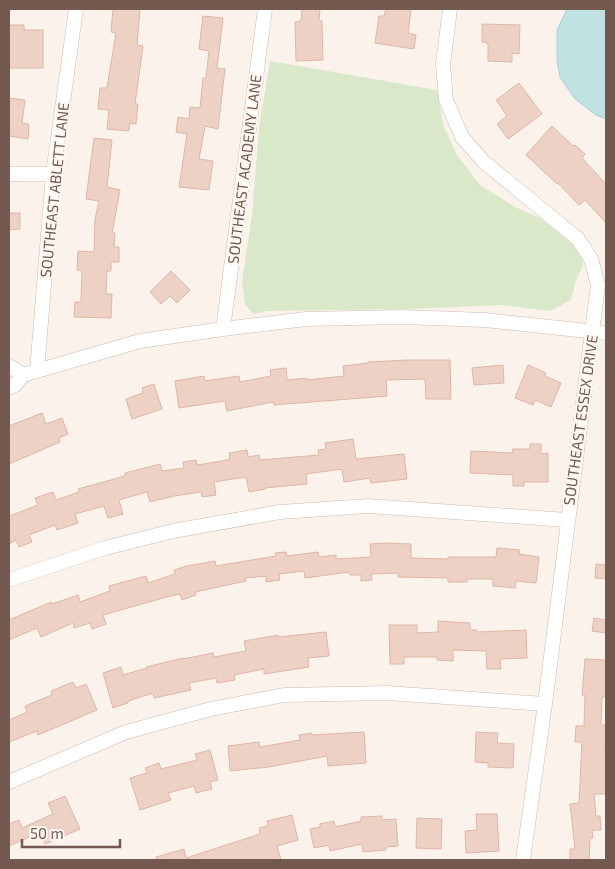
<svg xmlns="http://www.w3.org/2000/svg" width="615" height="869" font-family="'Exo 2',sans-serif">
<rect width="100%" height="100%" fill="#fbf3eb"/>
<path fill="#dae8ca" d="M270,61L437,90L444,127L457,155L480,185L515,207L540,218L572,244L583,261V267L577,277L571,300L550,311L502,305L411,309L266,311L253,314L245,304L242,281L252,215L259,127Z"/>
<path fill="#c1e2e3" stroke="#a8d2d4" d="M567,9H606V119L596,115L574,98L560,77L557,61V30Z"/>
<path fill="#eed1c5" stroke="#dfb6a7" d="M113,9H140L137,45L143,46L135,104H138L136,124L130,123L129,131L107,129L109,110L98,109L100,88H107L116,33L111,32Z
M302,9H320L319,21H322L323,60L296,61L295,22L301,21Z
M386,9H411L408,33L416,35L414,49L375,43L379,16H384Z
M203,16L223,18L217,68L225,69L218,129L205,126L199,159L213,161L209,190L179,187L187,134L176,132L178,117L189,119L190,107L200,108L203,78H206L209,51L199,49Z
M482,24L520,25L519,54L512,53V62L488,61V43L482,42Z
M9,25H24V30H43V68H9Z
M519,83L542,114L508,139L497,124L507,116L496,100Z
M9,98L25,100L22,123L29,124L28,139L9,136Z
M552,126L573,146L575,145L585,154L582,158L606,184V223L585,200L579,205L558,183L557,184L526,155Z
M94,138L112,140L107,187L120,190L112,233H115L114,247H119V262H111V271H107L106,294H112L111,318L74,317L75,302H81L82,270H77L78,251L94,252L95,219L99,201L86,199Z
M9,213H20V229L9,230Z
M171,271L190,290L177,303L170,296L161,304L150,292Z
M407,360H450L451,399H426L425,379L386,380L387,396L274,405L273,402L227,411L225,401L179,408L175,381L204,376L205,381L239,376L240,382L271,376L270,370L286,368L287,380L307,378V380L344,376L343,366L368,363V362Z
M503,365L504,383L474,385L472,368Z
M528,365L546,373L545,376L561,383L551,407L535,400L533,405L515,398Z
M154,384L162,409L132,419L126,399L143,393L142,388Z
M42,413L46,424L62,418L68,434L59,438L60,442L9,464V426Z
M353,439L356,459L404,454L407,479L371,483L370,478L344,482L342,469L306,474L307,484L265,488V489L249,492L246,477L214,482L216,495L202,497L201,492L174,496L150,502L147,492L119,500L123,514L108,518L104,506L75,514L78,523L57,530L55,525L29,535L32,542L19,547L16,540L9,544V516L38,505L35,498L53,492L56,500L79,492L78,489L125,476V473L160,464L162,471L184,468L183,462L196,460L197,465L222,461L230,459L229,453L247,450L248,457L259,455L260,460L319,455L318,450L326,449L325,443Z
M530,444H541V454L548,453V482H524V486H513V475L470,473L471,451L513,453L512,449H530Z
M386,543L411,544V558L448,559V557H496L497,548L520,550L519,554L539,557L536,583L516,581L515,588L493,586V579H467V582H448V578L398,577V573L371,574L372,580L361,581V575H350L349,572L305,578L304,571L279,574L280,580L266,582V576L245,578L246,581L195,592L196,595L182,600L180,594L167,597L103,615L106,624L92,629L90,623L74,628L73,623L41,637L37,628L9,640V620L51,602L52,604L78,595L80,602L110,591L109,586L146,576L148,583L175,574L174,570L187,566L215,561L216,566L276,556L275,553L286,552L287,556L318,552L319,557L336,555V559L371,557L370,544Z
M596,564L606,565V579L595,578Z
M594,618L606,620V633L592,631Z
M438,621L470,623V630H477V632L526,630L527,658L500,659L501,669H487L486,651L453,650V661L437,660V657H404V664H390L389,625H417V633L438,632Z
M326,632L329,656L308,658L309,667L264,674V669L234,675L235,680L217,683L216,678L189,683L191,690L154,698L153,693L128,701V703L113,708L103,673L121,667L123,675L147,668L146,667L183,658V659L213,653L214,657L246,651L244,641L278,635V637Z
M585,659L606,660V697H602L601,725H606L605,756H606V794H594L596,816H600L601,830H592L593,838H590L589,860H570V849H575L570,804L579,803L582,742H575L576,726H584L585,695H582Z
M73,682L76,688L86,684L97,710L38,735L37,731L9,742V720L27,712L25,706L52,695L51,691Z
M364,732L366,763L328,766L327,756L269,767L230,771L228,746L259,742L260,747L300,740L299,735L311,733L312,735Z
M476,732L498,733L497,743L514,744L513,768L488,767V763L475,762Z
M210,750L218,780L210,782L212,789L196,793L194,786L168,793L171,800L140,810L130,778L147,773L145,768L159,763L161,769L197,760L195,754Z
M65,796L80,829L45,844L39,833L9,846V824L19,820L22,828L53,814L48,803Z
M476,814H497L499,851L466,853L465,831L477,830Z
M292,815L298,840L277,846L281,860H156V857L184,849L186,858L214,849L260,834L259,828L268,826L267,821Z
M382,816V820L396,819L398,846L386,847V850L363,852L362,844L330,851L329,845L314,848L310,829L320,827V824L334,821L335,827L361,821V817Z
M417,818L442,819L441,849L416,848Z"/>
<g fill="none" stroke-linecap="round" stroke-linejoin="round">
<defs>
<path id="minor" d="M450,9L443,64L446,100L462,137L484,162L578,239L591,259L598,285L545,704L523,860
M9,174H53
M223,329L265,9
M9,368L11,367L23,375
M37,371L53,174L76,9
M9,388L15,385L23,375L140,341L223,329L306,319L403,317L485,320L606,333
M9,580L105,548L173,531L280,512L368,506L567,520
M9,782L126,732L211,709L284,695L387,693L545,704"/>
</defs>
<use href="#minor" stroke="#ccbbb2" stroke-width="15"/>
<use href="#minor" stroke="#fff" stroke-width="14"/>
</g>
<g text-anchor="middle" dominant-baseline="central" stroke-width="4.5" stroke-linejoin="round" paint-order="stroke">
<g font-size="15" fill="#745950" stroke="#fef7f1">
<text transform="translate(244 169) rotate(-83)">SOUTHEAST ACADEMY LANE</text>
<text transform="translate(54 190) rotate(-84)">SOUTHEAST ABLETT LANE</text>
<text transform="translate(580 420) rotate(-82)">SOUTHEAST ESSEX DRIVE</text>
</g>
</g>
<rect width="615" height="869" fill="none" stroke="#745950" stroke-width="20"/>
<path d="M22 839v8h98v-8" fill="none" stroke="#745950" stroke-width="2.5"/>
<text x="30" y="839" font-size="15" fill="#745950" stroke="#fef7f1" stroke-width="4" paint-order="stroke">50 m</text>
</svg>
